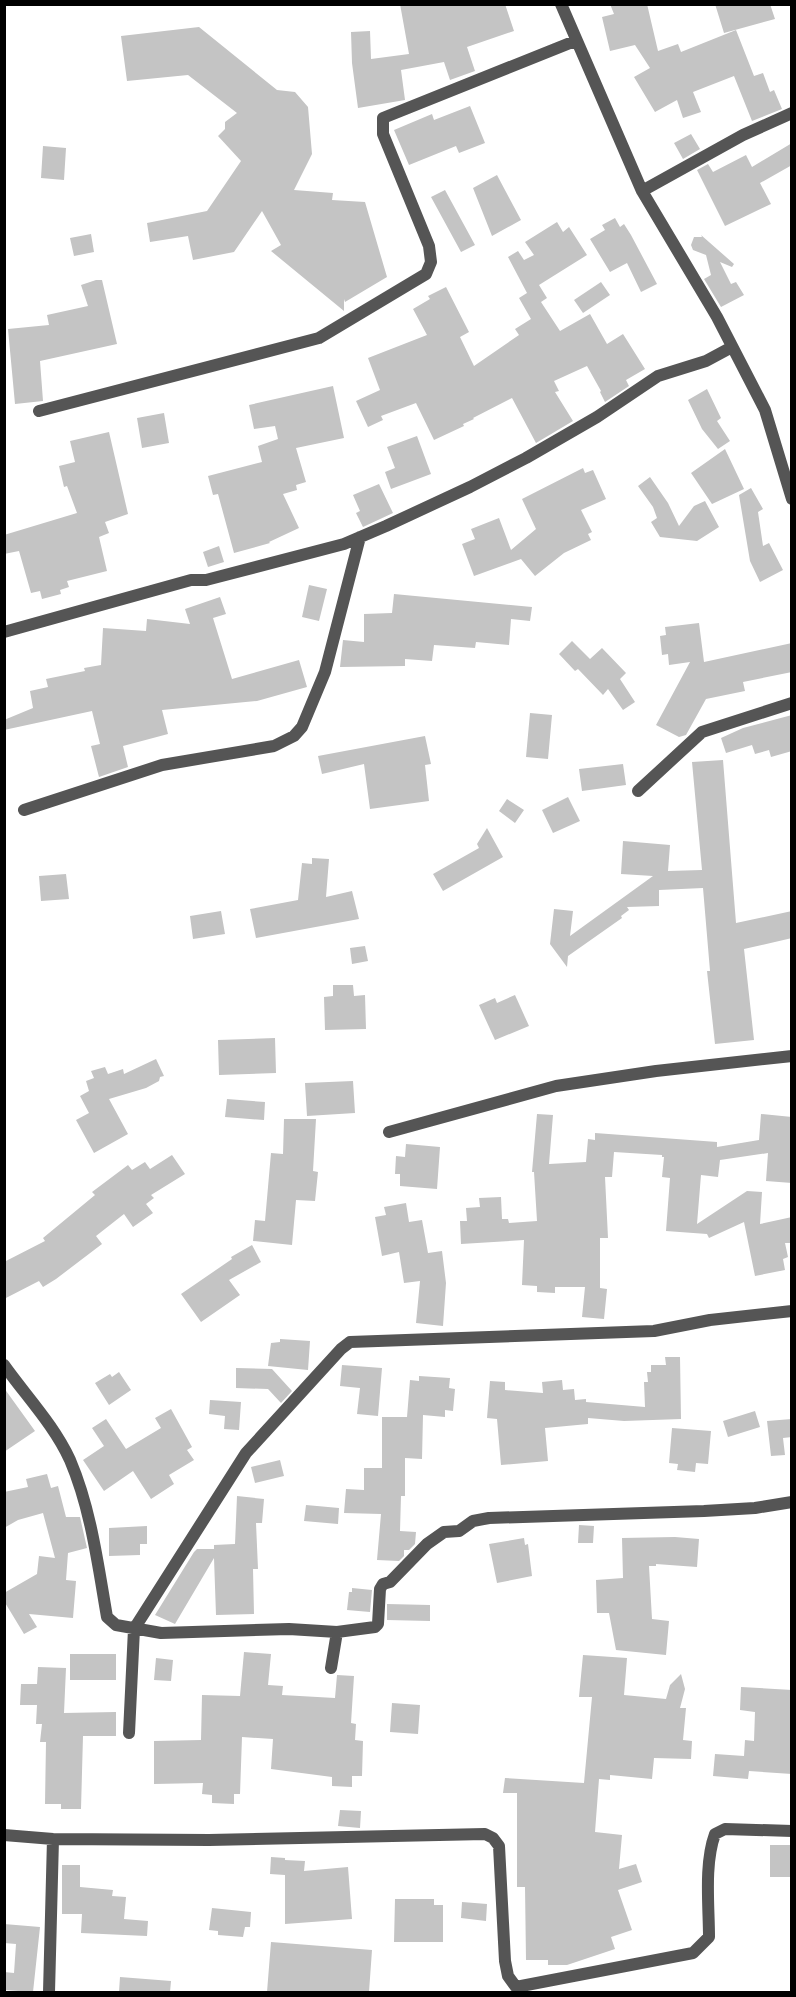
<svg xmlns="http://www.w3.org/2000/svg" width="796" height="1997" font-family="Quicksand,sans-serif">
<rect width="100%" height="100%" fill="#fff"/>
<path fill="#c4c4c4" d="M400,4H505L514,31L467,47L475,71L450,80L444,62L401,70L405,100L358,108L352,63L351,32L370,31L371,59L409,54Z
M610,4H647L658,51L678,44L681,52L736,30L754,76L763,73L770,92L774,90L782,109L752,121L734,76L693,92L701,112L683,118L677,100L655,112L634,77L650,68L635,45L610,51L602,17L614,14Z
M715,4H770L775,19L724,33Z
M199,27L277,90L295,92L308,107L312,154L294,190L333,193L332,200L365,202L387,277L345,302L344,299V311L271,251L281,245L262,211L234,252L193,260L188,236L150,242L147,223L207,211L241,161L218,136L225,129V122L237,113L188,75L127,81L121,36Z
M470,106L485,143L459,153L456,146L409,165L394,130L432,114L434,120Z
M691,134L700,149L683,159L674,143Z
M792,143V165L760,183L771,204L725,226L697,170L708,164L713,172L746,155L752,167Z
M43,146L66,148L64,180L41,178Z
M497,175L521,220L492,236L473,188Z
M445,190L475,245L461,252L431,197Z
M615,218L620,227L624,224L631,235L657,284L641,292L627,263L610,272L590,239L605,230L602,225Z
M557,222L563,232L569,227L587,255L539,285L547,298L541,302L560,331L590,314L607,344L623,334L645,369L626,380L629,386L605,402L600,392L601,391L587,366L554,381L559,391L555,392L573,421L536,443L512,398L473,418L474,419L463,424L464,426L434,440L416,403L381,416L383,420L368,427L356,401L380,390L368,358L427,335L413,309L430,299L428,296L446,287L469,332L460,337L474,366L519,335L515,329L531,319L519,298L527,293L508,257L518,251L524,260L534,255L525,242Z
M91,234L94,252L74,256L70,238Z
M701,235L734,264L732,267L720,262L731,284L736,282L744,295L721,307L704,279L711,275L706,255L693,250L691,245L694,237H702Z
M96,280H102L117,344L40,361L43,401L15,404L8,329L49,325L47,315L88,306L81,285Z
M601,282L610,295L583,313L574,300Z
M333,386L344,438L296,448L306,482L296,485L297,490L283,494L299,528L269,542L270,543L234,553L218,494L213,495L208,476L262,462L258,446L278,439L275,426L254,429L249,405Z
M707,389L721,418L717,421L730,441L718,449L702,429L688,400Z
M164,413L169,443L142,448L137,418Z
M109,432L128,514L105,522L109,533L99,537L107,571L67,581L69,587L60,590L61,594L42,599L40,591L31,593L19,551L4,554V535L77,513L67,486L64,487L59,466L75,462L70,441Z
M417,436L431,474L391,489L385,472L395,468L387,447Z
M725,449L744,489L712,504L691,473Z
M583,468L585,473L593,470L606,499L581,510L592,532L588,534L591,540L564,553L535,576L521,559L474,576L462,544L475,539L471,529L499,518L511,550L536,529L522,499Z
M650,477L668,503L679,526L694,506L705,501L719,527L697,541L660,537L651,522L657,518L653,507L638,486Z
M379,484L393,513L363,527L356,513L360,511L353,495Z
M751,488L763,509L758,512L763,546L769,543L783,570L760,582L750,561L739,495Z
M219,546L224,562L208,567L203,552Z
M309,585L327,589L319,621L302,617Z
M394,594L532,607L530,621L511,619L509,645L476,642L475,648L434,645L432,661L405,659V666L340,667L343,640L364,642V614L392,613Z
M220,597L226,614L213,618L232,679L299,660L307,687L257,701L162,710L168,734L123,746L128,767L99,777L91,746L100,744L92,711L4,730V720L33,708L30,691L48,687L46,679L85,671L84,668L101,665L103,628L146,631L147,619L190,624L185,609Z
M699,623L704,662L792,643V672L743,682L745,691L706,699L686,735L679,737L656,725L690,662L669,665L668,654L662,655L660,636L666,635L665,627Z
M572,641L590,659L602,648L626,673L620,679L635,702L623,710L608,689L603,695L578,669L575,671L559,654Z
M530,713L552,715L548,759L526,757Z
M792,715V751L771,757L769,750L755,754L752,745L726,753L721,738L743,728Z
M425,736L431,764L425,765L429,801L370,809L364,764L322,774L318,756Z
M723,760L736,923L792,911V938L744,949L754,1040L715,1044L707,971H710L703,888L659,890V906L627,907L629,910L621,916L622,918L568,956L567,967L550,944L554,909L573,911L570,936L653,876L621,874L623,841L670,845L668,871L702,870L692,762Z
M623,764L626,785L582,791L579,769Z
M568,797L580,821L553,833L542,810Z
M507,799L524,810L515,823L499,811Z
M487,828L503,857L443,891L433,874L479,848L477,844Z
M312,858L329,859L326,897L352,891L359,919L256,938L250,909L298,900L302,863L312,864Z
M66,874L69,899L41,901L39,876Z
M221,911L225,934L193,939L190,916Z
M365,946L368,961L352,964L350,948Z
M333,985H353L354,996L365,995L366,1029L325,1030L324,997L333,996Z
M515,995L529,1026L495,1040L479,1005L495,998L497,1003Z
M275,1038L276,1073L219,1075L218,1040Z
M156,1059L164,1076L160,1077L159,1081L146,1088L109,1099L128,1134L94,1153L76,1120L89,1113L80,1096L89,1091L86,1081L94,1078L91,1071L105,1067L108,1074L123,1069L124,1074Z
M353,1081L355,1113L307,1116L305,1083Z
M227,1099L265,1102L264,1120L225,1117Z
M537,1114L553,1115L549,1164L586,1162L588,1139L595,1140V1133L717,1142V1147L759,1140L761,1114L792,1117V1183L766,1181L768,1153L720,1160L718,1177L701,1175L697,1224L747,1191L762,1192L760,1224L792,1217V1243H785L788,1257L783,1259L785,1270L755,1276L744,1222L709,1238L707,1234L666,1231L670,1178L662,1177L664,1157H662V1155L614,1152L612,1177H605L608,1238H600V1288L607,1289L604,1319L582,1317L585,1287H555V1293L537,1292V1286L522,1285L524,1240L461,1244L460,1221H467L466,1208L480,1207L479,1198L501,1197L502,1219H508L509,1223L537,1221L534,1172H532Z
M284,1119H316L313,1171L318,1172L315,1201L296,1200L292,1245L253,1241L255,1220L265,1221L271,1153L283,1154Z
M406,1144L440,1147L437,1189L400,1186V1174H395L396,1156L405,1157Z
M172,1155L185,1174L151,1195L154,1198L146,1204L153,1213L133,1227L124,1214L96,1236L102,1244L56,1279L43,1287L39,1281L4,1299V1262L45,1241L43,1238L95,1195L92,1192L128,1165L132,1170L145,1162L150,1169Z
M406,1203L409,1222L422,1220L428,1253L442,1251L446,1283L443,1326L416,1323L420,1281L404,1283L399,1252L382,1256L375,1217L386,1215L384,1207Z
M252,1245L261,1262L229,1280L240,1295L201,1322L181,1294L232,1259L231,1257Z
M280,1339L310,1341L308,1370L268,1366L271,1343L280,1342Z
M665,1357H680L681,1419L624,1421L588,1418V1424L545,1428L548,1461L501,1465L497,1419L487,1418L490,1381L505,1382V1390L543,1393L542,1382L562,1380L563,1390L574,1389L575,1400L586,1399V1402L645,1407L644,1382H648L647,1372H651V1365H666Z
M342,1365L382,1368L378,1416L357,1414L360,1388L340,1386Z
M236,1368L272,1369L292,1391L281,1403L268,1389L236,1388Z
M119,1372L131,1390L109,1405L95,1383L110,1374L112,1377Z
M419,1376L450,1378L449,1388L455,1389L453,1411L445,1410V1417L423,1415L422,1459L405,1458V1496H401L400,1531L416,1532L415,1544L409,1550H404V1556L399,1561L377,1560L381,1514L344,1513L346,1489L364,1490V1468H382V1417H407L410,1380L419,1381Z
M4,1388L35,1431L4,1452Z
M210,1400L241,1402L239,1430L224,1429L225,1416L209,1414Z
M171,1409L192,1447L187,1450L194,1460L169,1475L174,1484L151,1499L133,1471L104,1491L83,1460L104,1446L92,1428L106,1419L126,1449L161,1428L155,1418Z
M755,1411L760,1427L728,1437L723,1421Z
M792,1419V1437L783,1438L785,1455L771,1456L767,1421Z
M672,1428L711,1431L708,1464L696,1463L695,1472L677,1470L678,1464L669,1463Z
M280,1460L284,1476L255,1483L251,1467Z
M47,1474L51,1488L58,1486L66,1517H80L87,1548L68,1553L66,1580L76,1581L73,1618L29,1614L37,1627L24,1634L4,1601V1593L37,1574L39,1556L55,1558L43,1513L18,1520L4,1528V1492L28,1487L26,1479Z
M237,1496L264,1499L262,1523H256L258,1569H253L254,1614L216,1615L214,1558L175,1624L155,1615L194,1552L197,1549H214V1545L235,1544Z
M306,1505L339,1508L338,1524L304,1521Z
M579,1525L594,1526L593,1543H578Z
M147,1526V1544H140V1555L109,1556V1528Z
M675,1537L699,1539L697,1567L656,1564V1566H649L652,1619L669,1621L666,1655L616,1650L609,1613H597L596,1580L623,1578L622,1538Z
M524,1538L525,1545L528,1544L532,1576L497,1583L489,1544Z
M352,1588L372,1590L370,1612L347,1610L349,1592H352Z
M387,1604L430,1605V1621L387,1620Z
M244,1652L271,1654L268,1685L283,1686L282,1695L335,1698L337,1675L354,1676L351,1723L356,1724L355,1740L363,1741L362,1776H352V1787L332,1786V1777L271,1769L273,1739L242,1737L240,1794H234V1804L212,1803V1795L202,1794L203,1783L154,1784V1741L201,1740L202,1695L240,1696Z
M70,1654H116V1680H70Z
M583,1655L627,1658L624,1695L666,1699L670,1685L681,1674L685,1689L680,1708H686L683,1740L692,1741L691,1759L654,1758L652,1779L610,1775V1780L599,1779L595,1832L622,1835L619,1869L636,1864L642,1882L618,1890L632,1930L611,1937L615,1949L567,1965H548V1960H526L525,1887H517V1793H503L505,1778L584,1783L592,1697H579Z
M156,1658L173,1660L171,1681L154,1680Z
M38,1667L66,1668L64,1713L116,1712V1736H83L81,1809H61V1804H45L46,1742H40L42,1724H36L37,1705H20L21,1684H37Z
M741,1687L792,1690V1774L749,1771L748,1779L713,1776L715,1754L744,1756L745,1740L754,1741L755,1712L740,1710Z
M392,1703L420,1705L418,1734L390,1732Z
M340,1810L361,1811L360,1828L338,1826Z
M770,1845H792V1877H770Z
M271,1857L285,1858V1860L305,1861L304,1871L348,1867L352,1919L285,1924V1875L270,1874Z
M62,1865H80V1887L113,1890L112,1896L126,1897L124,1919L148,1921L147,1936L81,1933L82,1914H62Z
M395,1899H434V1905H443V1942H394Z
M462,1902L487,1904L486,1921L461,1918Z
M212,1908L251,1912L250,1927H245L243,1937L218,1935V1931L209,1930Z
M4,1924L40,1927L33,1992L4,1990V1972L14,1973L16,1944L4,1943Z
M271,1942L372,1950L369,1992H267Z
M120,1977L171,1981L170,1992H119Z"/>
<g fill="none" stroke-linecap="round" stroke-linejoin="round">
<path stroke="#555" stroke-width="12" d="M561,4L642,191L717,317L765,410L792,499
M642,191L743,135L792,113
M39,411L319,338L426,274L431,262L429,246L383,134V118L575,41
M4,632L191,580H206L344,544L386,526L470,487L526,458L597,417L658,376L706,361L732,347
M638,791L702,732L792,703
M24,810L162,765L274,746L294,736L302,727L325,672L360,537
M389,1132L556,1086L656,1071L792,1056
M4,1365C26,1396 54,1425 70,1460C91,1509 98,1565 107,1617L116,1625L161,1633L289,1629L337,1632
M331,1668L337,1632L375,1627L378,1624L380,1589L383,1584L390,1582L427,1544L444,1532L459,1531L473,1521L489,1518L704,1511L755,1508L792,1502
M129,1733L134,1629L246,1453L341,1349L350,1342L654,1331L710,1320L792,1311
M4,1835L53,1839L209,1840L485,1834L493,1838L499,1846L505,1961L508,1976L516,1987
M516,1987L693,1953L709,1937C709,1906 704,1864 715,1834L725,1829L792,1831
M49,1992L53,1839"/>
</g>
<rect width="796" height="1997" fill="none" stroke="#000000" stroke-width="12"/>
</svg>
